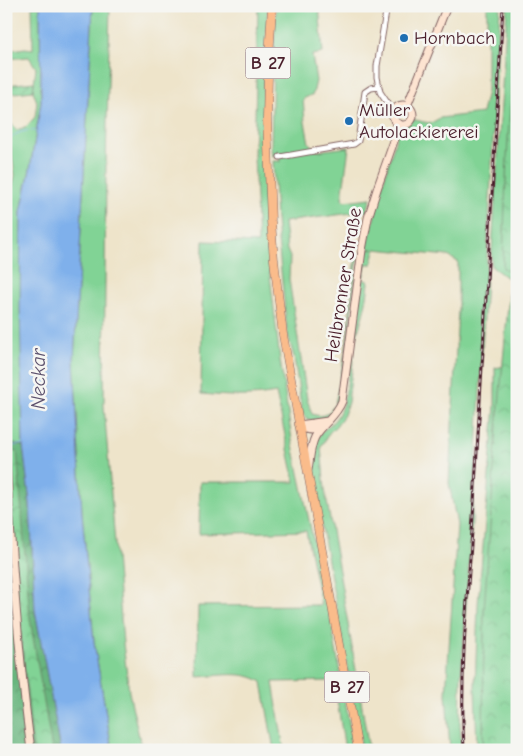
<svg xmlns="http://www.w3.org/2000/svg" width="523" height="756" font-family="'Comic Neue',sans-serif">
<defs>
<pattern id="forest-crowns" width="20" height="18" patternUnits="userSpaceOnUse" patternTransform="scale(1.25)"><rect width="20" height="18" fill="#68b57e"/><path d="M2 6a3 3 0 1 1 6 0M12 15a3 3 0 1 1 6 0" fill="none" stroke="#589367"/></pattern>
<pattern id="park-crowns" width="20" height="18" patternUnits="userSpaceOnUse" patternTransform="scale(1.25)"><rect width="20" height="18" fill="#81d395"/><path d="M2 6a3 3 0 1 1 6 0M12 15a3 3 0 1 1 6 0" fill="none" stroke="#71b581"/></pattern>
<pattern id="garden-furrows" width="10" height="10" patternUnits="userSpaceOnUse" patternTransform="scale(1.25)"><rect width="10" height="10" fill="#81d395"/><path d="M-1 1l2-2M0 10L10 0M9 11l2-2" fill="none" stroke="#71b581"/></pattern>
</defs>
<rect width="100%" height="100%" fill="#f6f6f2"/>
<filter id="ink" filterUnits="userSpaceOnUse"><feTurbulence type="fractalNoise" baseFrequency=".02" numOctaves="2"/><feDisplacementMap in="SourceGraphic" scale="10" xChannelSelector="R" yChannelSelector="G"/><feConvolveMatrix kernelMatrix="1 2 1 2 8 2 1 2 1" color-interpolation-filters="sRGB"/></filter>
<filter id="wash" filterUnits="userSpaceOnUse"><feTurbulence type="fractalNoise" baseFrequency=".0096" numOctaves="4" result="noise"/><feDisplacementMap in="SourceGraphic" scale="20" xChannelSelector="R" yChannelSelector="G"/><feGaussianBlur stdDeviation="1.12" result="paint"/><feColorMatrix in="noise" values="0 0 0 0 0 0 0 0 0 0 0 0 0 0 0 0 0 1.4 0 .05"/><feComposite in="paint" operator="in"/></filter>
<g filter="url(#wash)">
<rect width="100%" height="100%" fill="#eee4ca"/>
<path fill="#81d395" stroke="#667960" d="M32,6H40L41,102L30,169L21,212L23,446L8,443V250L10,247L12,189L15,175L6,116L16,130L26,127L35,117L37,102L33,91L36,68L29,57L6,59V51L25,48L33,49Z
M93,6H110L106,164L104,406L123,643L129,692L142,750H112L94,642L82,513L74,360Z
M258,6H268L263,90V162L265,219L270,275L280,360L292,440L321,577L328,605L354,750H345L334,681L273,682L284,750H274L262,682C244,670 218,676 197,677L198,606L321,605L306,531L199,534L200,482H295L276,393C249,398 228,396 201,394L203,241L258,243L254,156Z
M276,6H319L323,53L312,55L316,81L313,94L303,99L305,122L309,143L317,151L349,147L342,198L344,201L371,198L367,211L284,222L287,250L290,257L289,279L307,399L312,414C323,418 329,414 335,404L346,348L356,256H358L347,348L338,404C336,406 335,409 333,411C326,420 307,426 302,412L294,357L287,332L283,291L276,220L273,161H279L280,162L278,150L277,155L272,156L271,148L273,65Z
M487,6H500L477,450L461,678L460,725L462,750H450L446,694L457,525L449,483L458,310V262L448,256L375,249L372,264H366L363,279L369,282C367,304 361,323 354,343L366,251L373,249L367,248L381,190L400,124L408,123L412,119L424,122L431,123L440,118L482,113L487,91Z
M507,6H517V274L507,278L491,266Z
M353,349V362L348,402L344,415L336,426L329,433L321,447L325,490L358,682L369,750H362L312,472C311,455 312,440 325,429C331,424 337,419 340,411C348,393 348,370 351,350Z
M505,366L517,750H477L475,687L478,604L495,406V368Z"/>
<path fill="url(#forest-crowns)" stroke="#596a54" d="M6,442L23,446L30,503L35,610L61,750H6Z"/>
<path fill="url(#park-crowns)" stroke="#667960" d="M517,21V750H483L484,611L497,427L511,272L503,268C505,185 509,103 517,21Z
M17,451L30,619L52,750H33L17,596L9,452Z"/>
<path fill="url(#garden-furrows)" stroke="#667960" d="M34,82L33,91L6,94V85Z"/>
<path fill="#7fb0eb" stroke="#64688b" d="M40,6H93L74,360L82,513L94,642L112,750H61L35,610L30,503L23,446L20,308L21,212L30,169L41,102Z"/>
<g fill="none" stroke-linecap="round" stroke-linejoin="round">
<path stroke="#7fb0eb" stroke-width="1" d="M11,138C19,131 26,130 36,131
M6,140H8
M10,446L24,444"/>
</g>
</g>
<g filter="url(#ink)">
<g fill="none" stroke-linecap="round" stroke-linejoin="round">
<defs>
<path id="street" d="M387,6L377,66V77L380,92L388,104L394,110
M280,157L354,144L358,141L365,92L371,88L378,87"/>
<path id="secondary" d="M393 115a10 10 0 1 1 20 0a10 10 0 1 1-20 0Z
M407,106L447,6
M6,186V209
M299,425L328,421
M299,425C306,431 312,431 321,428
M6,461C12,557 18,654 31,750
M308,470C310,459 310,447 315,437C323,423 336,417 342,401L362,250L368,218L378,186L400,124"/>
<path id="primary" d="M272,6L268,76L267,119L271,221L274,260L283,335L358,750"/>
</defs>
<use href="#street" stroke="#836463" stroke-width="7"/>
<use href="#secondary" stroke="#836463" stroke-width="9"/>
<use href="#primary" stroke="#836463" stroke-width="9"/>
<use href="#street" stroke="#fff" stroke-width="5"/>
<use href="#secondary" stroke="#fde4d1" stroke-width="7"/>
<use href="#primary" stroke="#fabc8b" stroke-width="8"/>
<defs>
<path id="rail" d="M464,750C459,661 470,574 475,486C484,326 493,166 503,6"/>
</defs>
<use href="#rail" stroke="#4a1f2b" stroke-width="3"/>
<use href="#rail" stroke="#f6f6f2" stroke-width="1" stroke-dasharray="4" stroke-linecap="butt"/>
</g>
</g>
<g fill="#1f6fb2" stroke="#f6f6f2" stroke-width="2">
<circle cx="404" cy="38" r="5"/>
<circle cx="349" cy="121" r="5"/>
</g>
<g text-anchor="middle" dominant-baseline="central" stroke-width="5" stroke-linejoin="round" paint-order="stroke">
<g fill="#f6f6f2" stroke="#7e6067" stroke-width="1">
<rect x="245.5" y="47.5" width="45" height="31" rx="4"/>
<rect x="324.5" y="671.5" width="45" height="31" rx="4"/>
</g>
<g font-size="18" font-weight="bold" fill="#4a1f2b">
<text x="268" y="63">B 27</text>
<text x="347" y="687">B 27</text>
</g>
<g font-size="19" fill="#4a1f2b" stroke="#f6f6f2" text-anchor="start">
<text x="414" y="38">Hornbach</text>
<text x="359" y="110">Müller<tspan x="359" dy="22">Autolackiererei</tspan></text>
</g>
<g font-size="19" fill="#4a1f2b" stroke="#f6f6f2">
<text transform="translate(343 285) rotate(-81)">Heilbronner Straße</text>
</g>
<g font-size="20" font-style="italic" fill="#5d526e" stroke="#f6f6f2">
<text transform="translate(38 379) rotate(-90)">Neckar</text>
</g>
</g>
<rect width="523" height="756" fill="none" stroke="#f6f6f2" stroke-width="25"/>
</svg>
